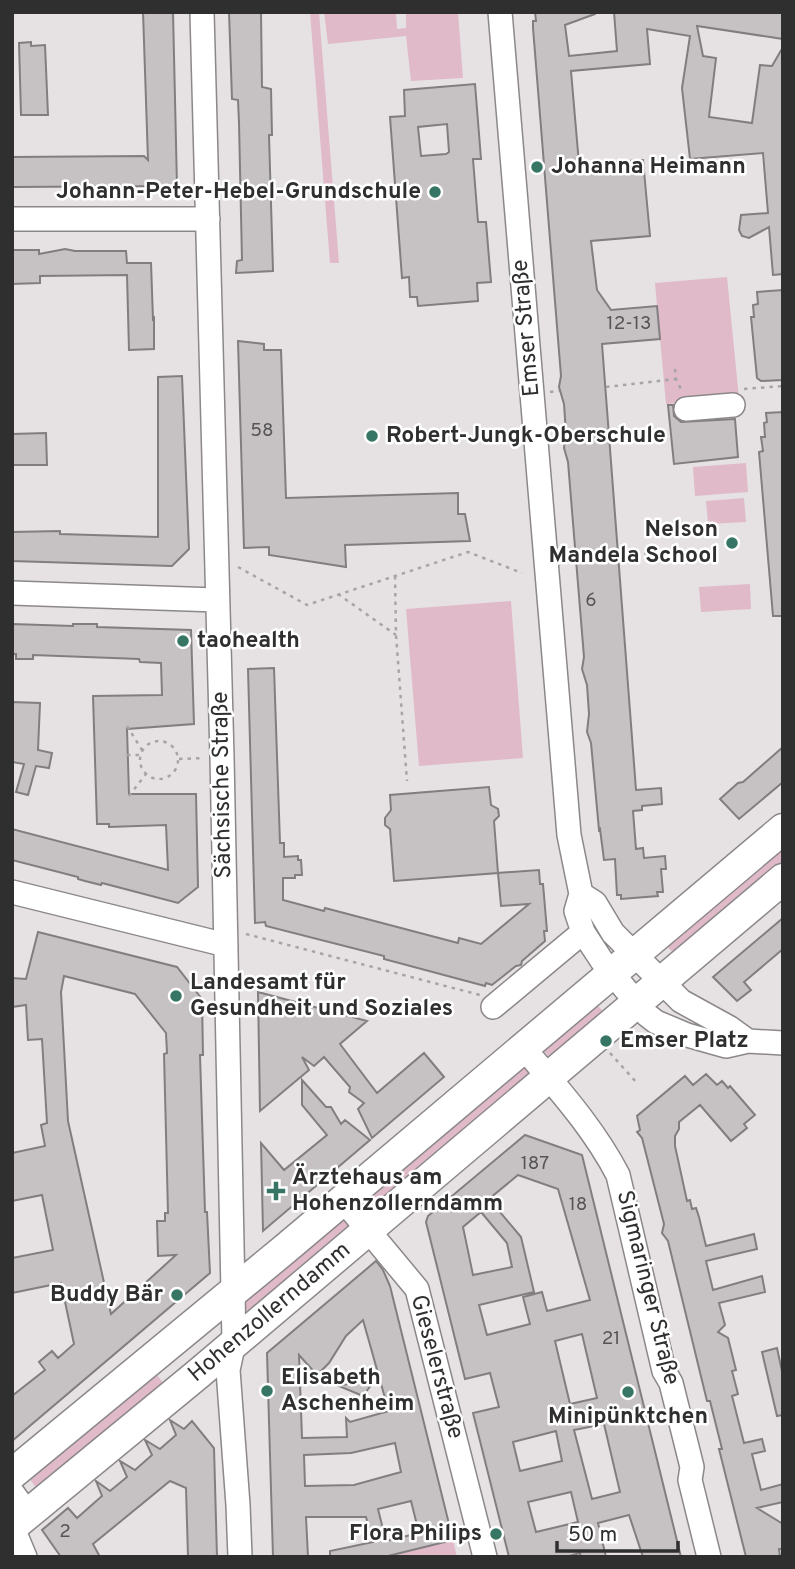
<svg xmlns="http://www.w3.org/2000/svg" width="795" height="1569" font-family="Overpass,sans-serif">
<rect width="100%" height="100%" fill="#e6e2e4"/>
<path fill="#e0bac9" d="M310,12H319L339,263H330Z
M324,12H396L397,29L406,28V12H458L463,78L411,81L406,36L328,44Z
M727,277L739,398L666,404L655,283Z
M746,463L748,492L695,496L693,467Z
M744,498L746,522L708,524L706,501Z
M750,584L751,609L701,612L699,587Z
M511,601L523,758L419,766L406,609Z
M783,844V864L675,955L665,944Z
M595,1002L605,1014L551,1059L542,1049Z
M525,1061L536,1071L369,1214L359,1203Z
M342,1218L351,1227L250,1312L246,1310L244,1300Z
M155,1373L166,1386L39,1492L29,1478Z
M453,1540L457,1557H386Z"/>
<path fill="#c6c2c4" stroke="#827e7f" stroke-width="2" fill-rule="evenodd" d="M143,12H173L177,186L12,187V157L144,156L148,160Z
M229,12H261L262,87L271,89L272,135H269L273,271L236,273L237,261L242,260L239,123L238,100L232,99Z
M535,12H595V14L565,25L569,56L617,51L614,12H783V39L697,26L703,56L716,58L709,117L752,123L760,65L772,66L783,47V274L773,275L769,227L749,238L742,236L739,230L741,215L768,213L763,153L690,159L682,88L690,36L647,29L650,64L571,71L579,164L643,160L650,236L591,241L597,290L611,310L657,306L660,339L602,344L636,790L661,788L662,804L642,806V810L633,811L636,849L643,848L644,858L665,856L666,869H661L663,892H657L658,896L621,899V895H617L615,859L604,860L600,829L599,830L591,743L587,732L589,714L587,685L582,669L584,657L568,462L564,448L566,433L564,404L559,387L561,376L533,28V21H536Z
M31,42V46L45,45L48,115H21L19,43Z
M475,84L481,159H473L478,222H486L491,282L477,283L478,301L418,306L417,297H410L409,277L402,278L390,117L405,116L404,90ZM447,124L449,152L446,154L421,156L418,127Z
M65,249L75,251H126L127,263H151L153,319L154,318V349L129,350L127,275L40,276V283L12,284V250H39V254Z
M783,290V380L761,381L757,378L751,317H754L753,305L758,304L757,292Z
M238,341L264,344V350H281L286,498L458,493V514H465L470,541L345,545L346,567L269,555V547L244,548Z
M182,376L189,549L172,566L12,561V532L60,531V534L158,537V377Z
M668,405H673L674,416L681,422L735,419L738,457L674,464Z
M783,412V616H773L759,452L763,451L761,437H765L764,423L767,422L766,413Z
M46,433L47,465H12V434Z
M12,624L73,626V624H97V627L191,630L194,724L127,729L129,794H196L198,887L178,903L102,883L101,885L85,881L78,879V877L12,860V829L168,870L166,825L109,827V824H97L93,696L162,695L161,663L140,662L139,659L33,655V659H16V654H12Z
M274,668L280,843H284V857L298,856V860H301L302,875H295V878H283V900L324,911L325,908L458,943L459,938L481,944L529,904L501,906L498,873L539,870L540,884H543L547,931H544L545,941L522,961L521,965L516,966L492,985L486,983L485,986L384,959V956L266,926L265,922L255,923L248,669Z
M12,702L40,703L38,750L52,753L49,768L36,766L28,795L16,792L24,764L12,762Z
M783,747V782L739,819L720,799L738,783L743,782Z
M489,787L491,805L498,809L499,816L494,821L498,873L394,881L390,829L385,825V818L391,810L390,795Z
M783,918V949L744,982L751,990L737,1001L713,977Z
M38,932L177,967L202,999L203,1055H200L205,1212H207L210,1273L12,1441V1396L45,1370L39,1362L52,1351L58,1358L74,1344L61,1283L12,1293V1258L53,1250L42,1195L12,1201V1153L45,1146L41,1125L47,1123L42,1039L28,1040L26,1005L12,1007V978L26,979ZM64,976L135,994L166,1033L167,1053L164,1054L168,1213H165V1221H157L158,1256L176,1255L111,1314L68,1121L61,992Z
M258,992L367,1021L340,1044L377,1093L424,1053L444,1077L372,1138L358,1109L364,1103L349,1092L350,1087L324,1057L314,1066L302,1057L309,1070L260,1111Z
M706,1074L717,1085L722,1081L728,1088L730,1086L755,1115L744,1124L747,1128L731,1141L700,1105L679,1122V1129L675,1136V1146L687,1201L690,1200L692,1209L696,1208L699,1217L706,1246L754,1234L757,1249L706,1261L713,1290L762,1276L765,1292L719,1303L725,1325L718,1332L728,1338L736,1370L732,1371L738,1394L732,1396L744,1443L762,1439L765,1451L752,1454L761,1490L783,1484V1502L757,1508L783,1524V1549H779L780,1557H746L719,1449H722L710,1401H707L668,1241L662,1233L664,1224L642,1138L637,1132L640,1130L637,1116L685,1076L693,1085Z
M302,1080L326,1107H331L341,1124L345,1120L370,1140L263,1231L261,1143L284,1170L327,1135L302,1105Z
M525,1135L582,1155L681,1557H643L629,1515L598,1523L606,1557H581L580,1553L566,1557H509L473,1413L499,1407L495,1392L490,1373L465,1379L426,1222L428,1216ZM518,1175L558,1189L590,1300L547,1311L542,1292L523,1297L530,1324L487,1335L479,1305L534,1292L521,1237L489,1199ZM481,1212L507,1243L512,1267L473,1275L463,1227ZM582,1334L597,1398L570,1404L555,1341ZM604,1424L620,1492L592,1499L574,1430ZM556,1431L562,1461L520,1471L513,1442ZM571,1492L578,1522L536,1532L528,1502Z
M376,1261L383,1270L390,1286L453,1540L384,1557H330V1551L373,1542L366,1517H306L308,1557H273L267,1353ZM363,1320L387,1405L396,1409L350,1422L346,1418L347,1437L302,1438L299,1355L317,1375L329,1363L346,1336ZM395,1443L401,1472L354,1485L305,1486L304,1455L351,1453ZM411,1501L419,1533L386,1541L378,1509Z
M777,1348L783,1376V1415L777,1416L762,1352Z
M377,1377L363,1396L339,1386Z
M170,1420L184,1429L192,1421L214,1448L217,1557H188L186,1488L170,1481L93,1544L100,1557H61L42,1530L68,1508L77,1518L102,1496L96,1481L110,1491L127,1477L120,1461L135,1470L152,1455L145,1440L160,1449L176,1435Z"/>
<g fill="none" stroke-linecap="round" stroke-linejoin="round">
<defs>
<path id="minor" d="M202,12L222,757L234,1342L228,1370L238,1505L240,1557
M500,12L569,835L581,894L576,911L583,932L602,961L647,1015L656,1022L687,1035L726,1046L748,1041L783,1043
M12,219H208
M686,409L733,405
M12,593L217,600
M12,892L226,945
M581,894L595,903L613,933L681,1001L730,1028L748,1041
M493,1007L583,932
M523,1047C558,1089 593,1127 618,1175L664,1371L671,1383L692,1467L690,1480L709,1557
M343,1200L417,1289L485,1557
M12,1492L28,1514
M12,1526L25,1557"/>
<path id="major" d="M12,1474L285,1249L783,829
M12,1527L198,1374L783,879"/>
</defs>
<use href="#minor" stroke="#8c888a" stroke-width="26"/>
<use href="#major" stroke="#8c888a" stroke-width="33"/>
<path stroke="#a7a4a6" stroke-width="2.5" stroke-dasharray="3.5 5" stroke-linecap="butt" d="M675,369L676,379L682,391
M606,387L676,379
M744,389L783,386
M550,392L559,391
M619,556L651,553
M567,560L576,559
M238,567L307,605L468,552L522,573
M395,576L396,635L407,781
M338,594L396,635
M127,726L142,750
M140 760a19 19 0 1 1 38 0a19 19 0 1 1-38 0Z
M127,755H140
M179,759L204,758
M129,796L146,774
M246,934L480,995
M610,1053L637,1083"/>
<use href="#minor" stroke="#fff" stroke-width="23"/>
<use href="#major" stroke="#fff" stroke-width="30"/>
</g>
<g fill="#377664" stroke="#fff" stroke-width="2.5">
<circle cx="537" cy="167" r="7"/>
<circle cx="435" cy="192" r="7"/>
<circle cx="372" cy="436" r="7"/>
<circle cx="732" cy="543" r="7"/>
<circle cx="183" cy="641" r="7"/>
<circle cx="176" cy="996" r="7"/>
<circle cx="606" cy="1041" r="7"/>
<path d="M272.5 1180.5h7v7h7v7h-7v7h-7v-7h-7v-7h7z"/>
<circle cx="177" cy="1295" r="7"/>
<circle cx="267" cy="1391" r="7"/>
<circle cx="628" cy="1392" r="7"/>
<circle cx="496" cy="1534" r="7"/>
</g>
<g text-anchor="middle" dominant-baseline="central" stroke-width="5" stroke-linejoin="round" paint-order="stroke">
<g font-size="19" fill="#565454">
<text x="629" y="324">12-13</text>
<text x="262" y="431">58</text>
<text x="591" y="601">6</text>
<text x="535" y="1164">187</text>
<text x="578" y="1205">18</text>
<text x="611" y="1339">21</text>
<text x="65" y="1532">2</text>
</g>
<g font-size="23" font-weight="bold" fill="#302f2f" stroke="#fff" text-anchor="start">
<text x="551" y="167">Johanna Heimann</text>
<text x="421" y="192" text-anchor="end">Johann-Peter-Hebel-Grundschule</text>
<text x="386" y="436">Robert-Jungk-Oberschule</text>
<text x="718" y="530" text-anchor="end">Nelson<tspan x="718" dy="26">Mandela School</tspan></text>
<text x="197" y="641">taohealth</text>
<text x="190" y="983">Landesamt für<tspan x="190" dy="26">Gesundheit und Soziales</tspan></text>
<text x="620" y="1041">Emser Platz</text>
<text x="292" y="1178">Ärztehaus am<tspan x="292" dy="26">Hohenzollerndamm</tspan></text>
<text x="163" y="1295" text-anchor="end">Buddy Bär</text>
<text x="281" y="1378">Elisabeth<tspan x="281" dy="26">Aschenheim</tspan></text>
<text x="628" y="1417" text-anchor="middle">Minipünktchen</text>
<text x="482" y="1534" text-anchor="end">Flora Philips</text>
</g>
<g font-size="23" fill="#302f2f" stroke="#fff">
<text transform="translate(527 328) rotate(-95)">Emser Straße</text>
<text transform="translate(223 785) rotate(-91)">Sächsische Straße</text>
<text transform="translate(647 1288) rotate(76)">Sigmaringer Straße</text>
<text transform="translate(270 1313) rotate(-40)">Hohenzollerndamm</text>
<text transform="translate(436 1367) rotate(75)">Gieselerstraße</text>
</g>
</g>
<rect width="795" height="1569" fill="none" stroke="#302f2f" stroke-width="28"/>
<path d="M557 1541v10h121v-10" fill="none" stroke="#302f2f" stroke-width="3.5"/>
<text x="568" y="1541" font-size="21" fill="#302f2f" stroke="#ffffff" stroke-width="5" paint-order="stroke">50 m</text>
</svg>
